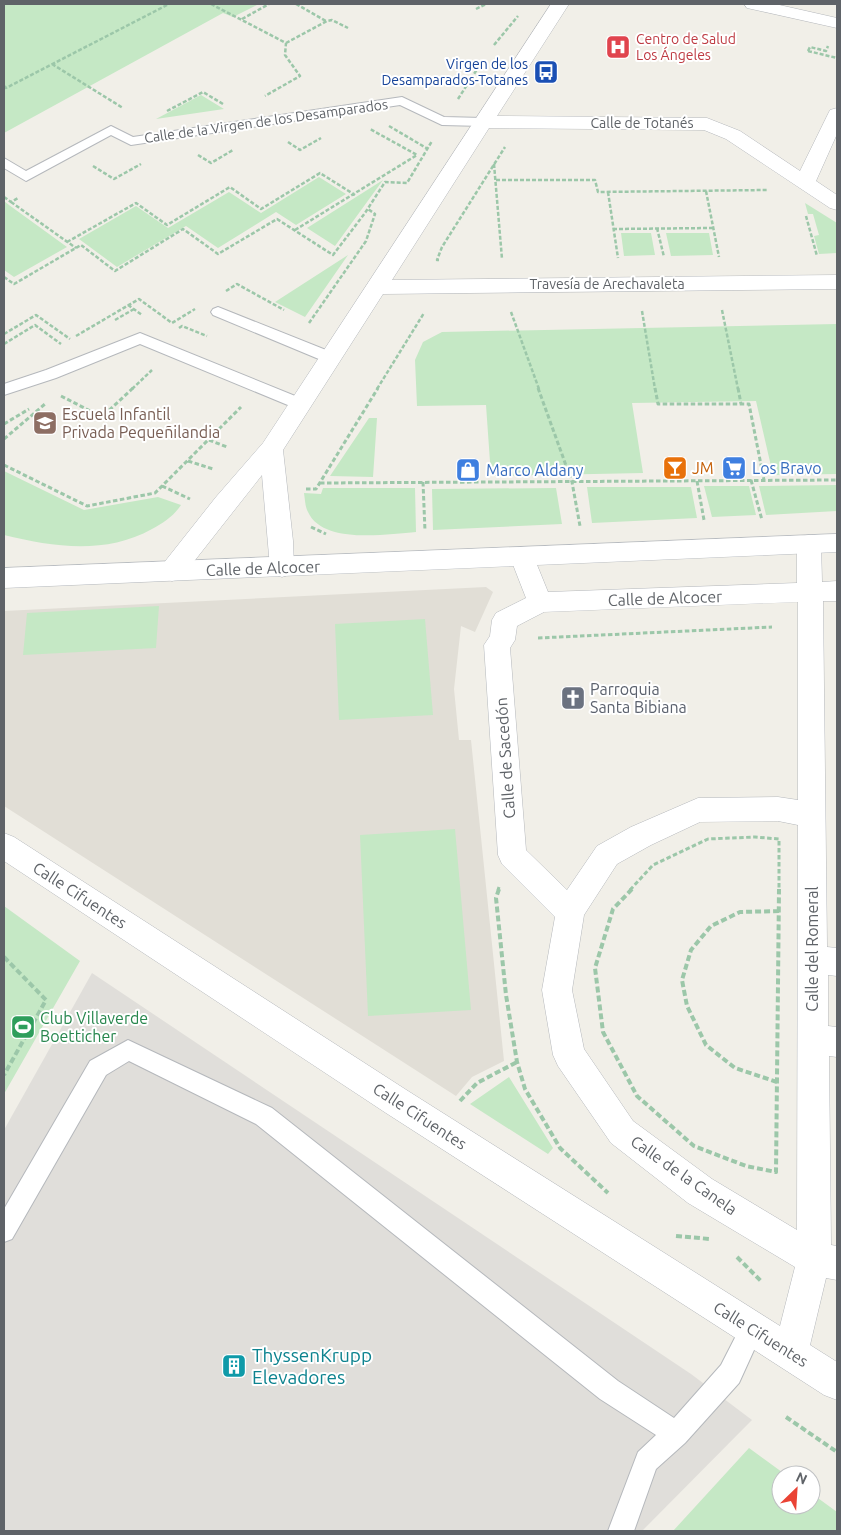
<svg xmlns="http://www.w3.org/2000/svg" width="841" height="1535" font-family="Ubuntu,sans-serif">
<rect width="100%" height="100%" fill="#f1efe8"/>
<path fill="#e0deda" d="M92,973L691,1374L752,1420L642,1531H4V1130Z"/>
<path fill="#e1ded6" d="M486,587L493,592L475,632L461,626L454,689L459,740H471L504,1061L472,1077L456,1096L4,806V611Z"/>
<path fill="#c5e8c5" d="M4,4H259L233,17L223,13L4,133Z
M201,95L224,109L156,119Z
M319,177L346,194L296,225L276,212L218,248L186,226L117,267L79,239L136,206L168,228L229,192L261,213Z
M383,180L335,246L307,228Z
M4,201L9,205L67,247L14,277L4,270Z
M805,203L837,223V253L819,254L814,236L819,235L813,214H808Z
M621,233H651L655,255L624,256Z
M666,233H709L713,255L671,256Z
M348,255L305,317L275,302Z
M837,324V474L773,475L756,401L632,403L643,473L491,476L486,405L417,406L415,360L423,342L442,332Z
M369,418H377L373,477L330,476Z
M4,471L84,510L158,497L181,505C174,516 163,523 152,529C105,555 53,547 4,535Z
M837,485V511L766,515L759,486Z
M704,486H749L756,515L712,517Z
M587,487H691L697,518L592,523Z
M323,488H415L416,532C387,534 323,545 308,512C305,507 305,499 304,493L321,494Z
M556,488L562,524L433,530L432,489Z
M159,606L156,648L23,655L27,613Z
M425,619L433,715L339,720L335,624Z
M455,829L471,1010L368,1016L360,835Z
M4,906L80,961L4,1094Z
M509,1077L553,1148L548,1154L470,1104Z
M749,1448L786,1475H781V1505H811V1493L837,1512V1531H673Z"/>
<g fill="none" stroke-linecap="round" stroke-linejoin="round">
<defs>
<path id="lane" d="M402,97L444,117L483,118L490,122L483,126L442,125L400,105L131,145L111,135L26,181L4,168V158L26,171L111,126L133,137Z
M218,307L336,354L339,358L336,362L331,363L326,362L213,315L211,312L213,309Z
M140,333L305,400L308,404L305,408L300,410L295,408L140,344L56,378L4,395V384L46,370Z
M128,1040L272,1108L618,1381L674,1418L721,1365L744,1320L752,1316L760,1320L764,1328L739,1383L685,1443L656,1469L634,1531H608L638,1452L656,1435L600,1399L256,1124L129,1061L106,1075L12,1239L4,1242V1209L90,1061Z"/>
<path id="street" d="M551,4H569L497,116L707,118L740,131L800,171L828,114L830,110L837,108V134L816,181L837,195V210L830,208L726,139L704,130L489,128L392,280L837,275V289L383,294L283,450L293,541L294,567L291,574L282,577L273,574L270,567L262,475L181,578L172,581L163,578L160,571L163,564L216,497L263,443Z
M744,4H775L837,18V28L747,8Z
M809,535L818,537L821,544L822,582L837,581V601H823L827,947L837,948V976L828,975V1026L837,1027V1057L829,1056L831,1245L837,1246V1280L826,1278L810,1345L837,1362V1400L824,1395L386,1113L4,861V833L14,837L408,1091L780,1326L795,1267L688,1203L611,1143L558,1066L553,1055L542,990L555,917L502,864L498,855L484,645L490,636L492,620L496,613L526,598L510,557L513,550L522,547L531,550L548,592L797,583V544L800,537ZM798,602V800L778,797L698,798L631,827L597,846L567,890L526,850L510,648L515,640L517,626L544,612ZM778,821L798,825L797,1230L712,1179L633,1121L584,1049L572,990L584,915L617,864L651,845L700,822Z"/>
<path id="secondary" d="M837,534V552L4,588V568Z"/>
</defs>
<use href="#lane" stroke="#b5b8bc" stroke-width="2"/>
<use href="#street" stroke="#b5b8bc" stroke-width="1"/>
<use href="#secondary" stroke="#b6babf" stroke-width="1"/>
<path stroke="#9cc7a9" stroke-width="2.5" stroke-dasharray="4 2" stroke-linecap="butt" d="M211,4L286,43L285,55L300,76L265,96
M296,4L326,21
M476,9L486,4
M242,19L269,4
M286,43L327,21L332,20L348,28
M494,45L518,16
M808,51L810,47L826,51L828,46
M808,51L837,58
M52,64L123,108
M4,86L6,88L169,4
M458,99L481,63
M167,111L203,92L223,104
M389,126L428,149
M288,142L300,150L321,138
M198,155L211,163L233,150
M494,164L502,259
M93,166L114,179L141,164
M496,180H595L598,192L767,190
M706,191L719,257
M608,192L618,258
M4,197L11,202L18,198
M11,202L76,248
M806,216L817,256
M657,228L664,257
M613,229L713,228
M295,230L417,155L370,129
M67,242L136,203L167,225L230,187L261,209L320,173L355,195
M439,260H437L442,247L505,147
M4,277L14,284L81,245L115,271L183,229L218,254L277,219L333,255L365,213L385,182L407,183L432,141
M226,291L237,284L284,310
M128,305L142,315
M722,310L738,389
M642,311L655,389
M511,312L539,389
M115,320L134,309
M309,323L366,241L375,214L368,209
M179,328L182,326L207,336
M4,334L36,315L70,339
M76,336L139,299L172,323L195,309
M4,344L35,325L61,344
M132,389L152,370
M377,389L424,313"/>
<path stroke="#9cc7a9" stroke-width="3" stroke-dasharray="4.5 2.5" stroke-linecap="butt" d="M538,388L572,482L580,526
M655,388L658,404H749L764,480
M738,388L741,404
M61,396L102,417L133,388
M4,424L29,409
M4,439L45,404
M209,440L227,447
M188,461L213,469
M4,465L87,506L155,493L241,407
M751,480L762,520
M697,481L704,520
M423,482L425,531
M320,483L837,480
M162,486L190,499
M306,489H316L378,388
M311,527L326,534
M538,638L772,627
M498,890L499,887
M630,890L653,865L708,839L755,837L779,839V890"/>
<path stroke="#9cc7a9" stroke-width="4" stroke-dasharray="6 3" stroke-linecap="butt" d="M499,889L496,898L506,995L517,1062L525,1089L560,1148L608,1193
M632,889L613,909L595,968L603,1032L637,1096L694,1146L746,1166L776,1172L779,889
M4,957L46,1000L4,1075
M777,1082L735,1068L706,1045L687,1006L682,980L691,950L711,926L740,912L779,911
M460,1101L477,1083L517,1062
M676,1236L710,1239
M737,1257L761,1281
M786,1417L837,1452"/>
<use href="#lane" fill="#fff" fill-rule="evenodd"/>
<use href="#street" fill="#fff" fill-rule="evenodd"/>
<use href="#secondary" fill="#fff" fill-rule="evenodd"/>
</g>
<defs>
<symbol id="hospital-square" viewBox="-11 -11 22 22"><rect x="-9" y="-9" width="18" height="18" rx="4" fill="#e0444e" stroke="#fff"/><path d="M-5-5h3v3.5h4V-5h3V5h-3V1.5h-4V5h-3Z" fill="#fff"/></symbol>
<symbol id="bus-square" viewBox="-11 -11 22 22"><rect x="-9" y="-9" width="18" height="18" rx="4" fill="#1a4fb4" stroke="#fff"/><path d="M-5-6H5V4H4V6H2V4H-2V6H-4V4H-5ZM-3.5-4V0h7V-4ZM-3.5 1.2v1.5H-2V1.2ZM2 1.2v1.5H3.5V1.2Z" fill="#fff"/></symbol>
<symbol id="school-square" viewBox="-11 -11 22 22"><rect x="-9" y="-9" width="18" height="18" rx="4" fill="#8d6e63" stroke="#fff"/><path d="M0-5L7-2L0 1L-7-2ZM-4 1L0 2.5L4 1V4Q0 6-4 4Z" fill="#fff"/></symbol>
<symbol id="bar-square" viewBox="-11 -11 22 22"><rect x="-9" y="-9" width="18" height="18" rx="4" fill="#e8710a" stroke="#fff"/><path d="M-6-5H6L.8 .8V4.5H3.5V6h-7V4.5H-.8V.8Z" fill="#fff"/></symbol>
<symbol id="supermarket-square" viewBox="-11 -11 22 22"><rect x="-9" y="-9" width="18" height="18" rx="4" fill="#3f7fe0" stroke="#fff"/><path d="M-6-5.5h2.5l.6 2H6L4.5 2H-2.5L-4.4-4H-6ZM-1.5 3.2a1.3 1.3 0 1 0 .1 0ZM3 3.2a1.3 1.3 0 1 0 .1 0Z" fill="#fff"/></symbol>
<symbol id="shop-square" viewBox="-11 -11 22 22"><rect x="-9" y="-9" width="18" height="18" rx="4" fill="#3f7fe0" stroke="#fff"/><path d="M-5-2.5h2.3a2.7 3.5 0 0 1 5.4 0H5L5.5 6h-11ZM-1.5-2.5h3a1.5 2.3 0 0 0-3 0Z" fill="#fff"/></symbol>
<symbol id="church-square" viewBox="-11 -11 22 22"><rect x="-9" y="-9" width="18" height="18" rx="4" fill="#6b7280" stroke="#fff"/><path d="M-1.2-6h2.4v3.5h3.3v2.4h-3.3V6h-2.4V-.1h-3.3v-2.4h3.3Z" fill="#fff"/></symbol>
<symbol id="stadium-square" viewBox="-11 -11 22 22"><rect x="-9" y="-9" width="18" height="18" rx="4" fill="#2e9e5b" stroke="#fff"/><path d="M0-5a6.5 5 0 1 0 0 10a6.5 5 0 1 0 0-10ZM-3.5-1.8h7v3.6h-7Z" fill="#fff"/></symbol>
<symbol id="building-square" viewBox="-11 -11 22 22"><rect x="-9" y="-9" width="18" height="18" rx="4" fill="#0f9aa8" stroke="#fff"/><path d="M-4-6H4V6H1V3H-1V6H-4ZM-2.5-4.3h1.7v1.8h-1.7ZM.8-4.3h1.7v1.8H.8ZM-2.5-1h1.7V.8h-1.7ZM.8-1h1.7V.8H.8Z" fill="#fff"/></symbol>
</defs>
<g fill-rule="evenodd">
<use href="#hospital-square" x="604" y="33" width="28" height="28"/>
<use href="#bus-square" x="532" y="58" width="28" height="28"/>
<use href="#school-square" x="31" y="409" width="28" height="28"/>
<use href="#bar-square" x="661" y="454" width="28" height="28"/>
<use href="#supermarket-square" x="720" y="454" width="28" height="28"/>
<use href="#shop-square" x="454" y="456" width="28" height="28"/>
<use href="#church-square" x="559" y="684" width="28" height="28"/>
<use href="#stadium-square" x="9" y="1013" width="28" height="28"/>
<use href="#building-square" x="220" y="1352" width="28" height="28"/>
</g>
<g text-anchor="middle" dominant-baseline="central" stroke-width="4" stroke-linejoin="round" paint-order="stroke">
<g font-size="14" fill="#be3a42" stroke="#fff" text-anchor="start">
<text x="636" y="39">Centro de Salud<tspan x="636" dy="16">Los Ángeles</tspan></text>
</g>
<g font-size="14" fill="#164399" stroke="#fff" text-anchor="end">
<text x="528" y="64">Virgen de los<tspan x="528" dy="16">Desamparados-Totanes</tspan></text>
</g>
<g font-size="14" fill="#5f6368" stroke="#fff">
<text transform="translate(266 121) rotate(-8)">Calle de la Virgen de los Desamparados</text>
<text x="642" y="123">Calle de Totanés</text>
<text x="607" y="284">Travesía de Arechavaleta</text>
</g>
<g font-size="16" fill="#785e54" stroke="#fff" text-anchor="start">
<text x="62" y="414">Escuela Infantil<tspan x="62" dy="18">Privada Pequeñilandia</tspan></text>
</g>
<g font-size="16" fill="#c56008" stroke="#fff" text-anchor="start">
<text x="692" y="468">JM</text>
</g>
<g font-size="16" fill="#366cbe" stroke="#fff" text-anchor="start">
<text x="752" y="468">Los Bravo</text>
<text x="486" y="470">Marco Aldany</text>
</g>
<g font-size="16" fill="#5f6368" stroke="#fff">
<text transform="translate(263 568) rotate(-2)">Calle de Alcocer</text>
<text transform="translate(665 598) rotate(-2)">Calle de Alcocer</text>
<text transform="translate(505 758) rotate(-94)">Calle de Sacedón</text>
<text transform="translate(80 895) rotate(33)">Calle Cifuentes</text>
<text transform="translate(812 949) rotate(-90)">Calle del Romeral</text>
<text transform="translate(420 1116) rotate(33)">Calle Cifuentes</text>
<text transform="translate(684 1175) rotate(35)">Calle de la Canela</text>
<text transform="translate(761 1334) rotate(32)">Calle Cifuentes</text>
</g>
<g font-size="16" fill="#5b616d" stroke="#fff" text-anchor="start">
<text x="590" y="689">Parroquia<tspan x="590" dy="18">Santa Bibiana</tspan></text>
</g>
<g font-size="16" fill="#27864d" stroke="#fff" text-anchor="start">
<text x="40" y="1018">Club Villaverde<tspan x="40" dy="18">Boetticher</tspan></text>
</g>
<g font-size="19" fill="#0d838f" stroke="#fff" text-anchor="start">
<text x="252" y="1355">ThyssenKrupp<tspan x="252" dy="22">Elevadores</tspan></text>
</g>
</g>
<rect width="841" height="1535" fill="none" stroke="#5f6368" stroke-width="10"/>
<g transform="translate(796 1490) rotate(25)"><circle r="24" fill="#ffffff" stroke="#bfc1c3"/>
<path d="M0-4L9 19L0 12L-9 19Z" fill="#ea4335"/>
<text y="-8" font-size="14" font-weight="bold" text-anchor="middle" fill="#5f6368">N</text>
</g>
</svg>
